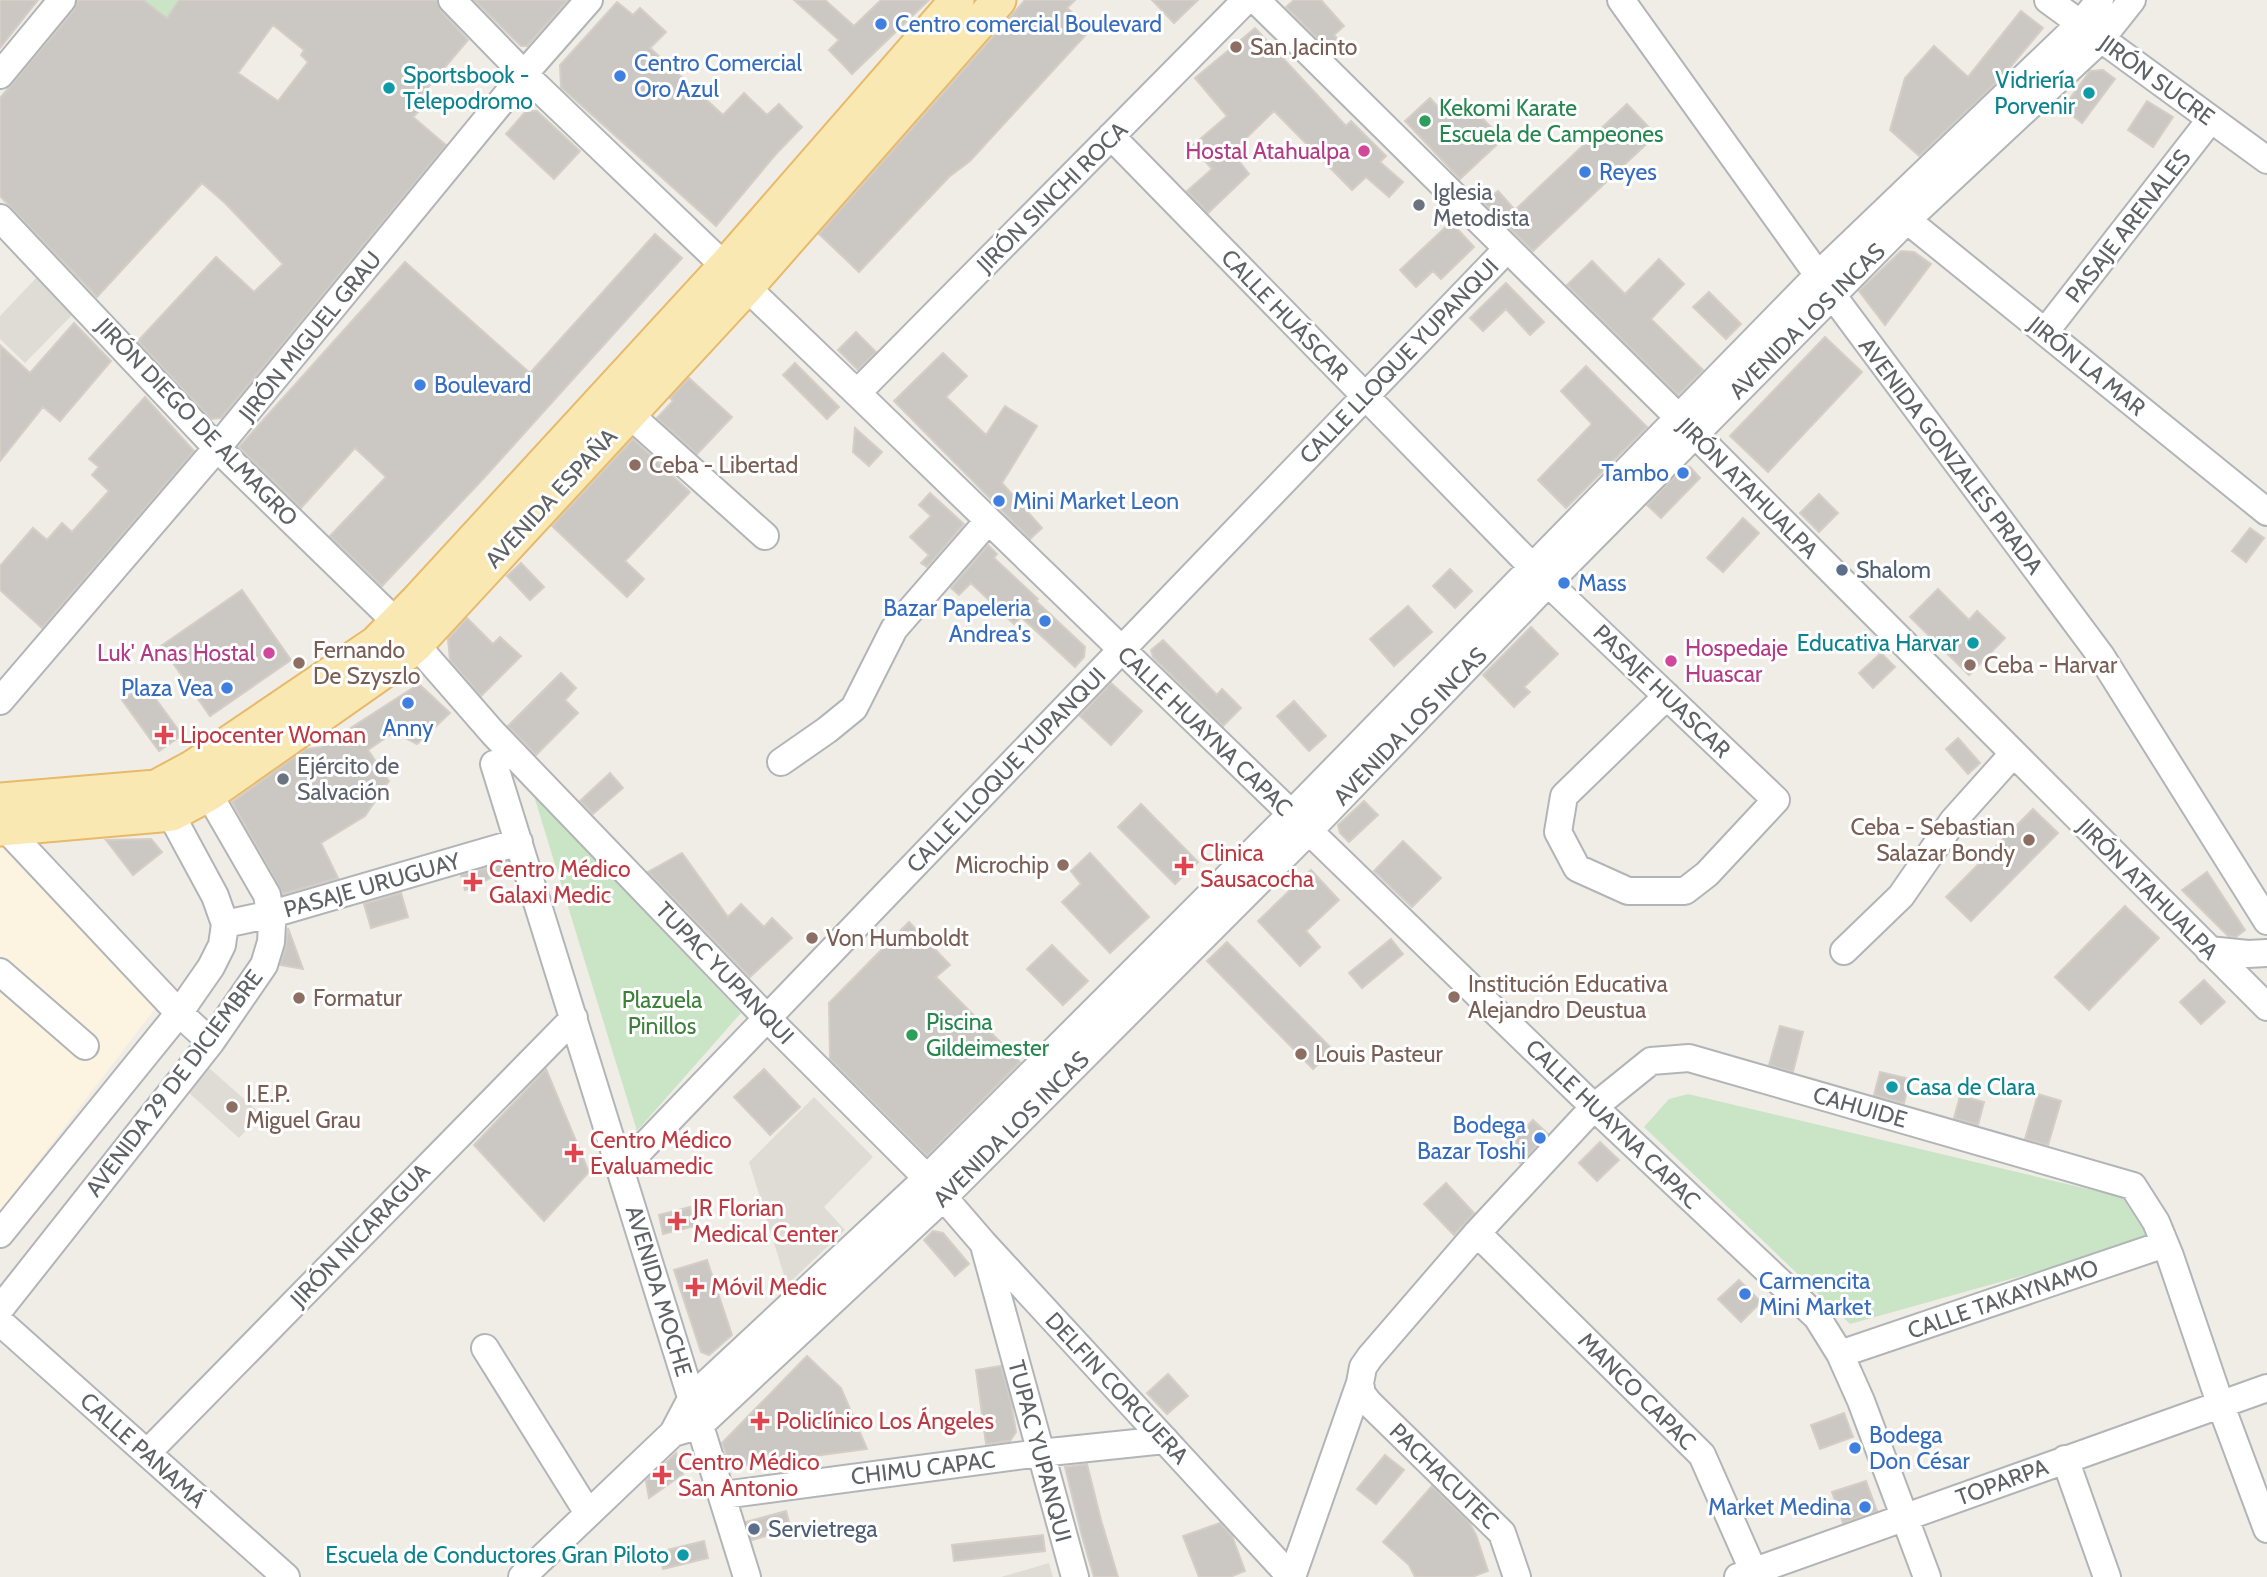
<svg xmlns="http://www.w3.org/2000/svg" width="2267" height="1577" font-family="Cabin,sans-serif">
<rect width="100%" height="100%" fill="#f0ede7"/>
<path fill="#fcf3e0" d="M0,843L158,1005L0,1211Z"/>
<path fill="#dfdcd6" d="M37,277L74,313L25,363L0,339V316Z
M208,1067L261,1114L239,1138L188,1092Z
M814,1097L873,1157L824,1207L845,1230L787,1285L749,1162Z
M1049,1563L1053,1577H1001Z"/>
<path fill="#c9e5c6" d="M143,0H179L167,18Z
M534,796L741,1013L637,1131Z
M1688,1094L2122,1197L2150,1240L1850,1324L1644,1127L1669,1099Z"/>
<path fill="#cbc8c4" stroke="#d4cec6" stroke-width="2" fill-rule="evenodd" d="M0,0H38L0,48Z
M78,0H143L167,18L179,0H437L441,11L468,40L413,105L419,111L413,117L446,145L221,418L211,419L138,341L216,257L254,292L283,264L225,203L202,183L97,297L0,196V98L74,10ZM273,25L304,50L301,55L308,62L278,101L238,73Z
M474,0H568L527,46H521Z
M794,0H825L854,26L881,0H929L852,74L829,50L839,40Z
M1025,0H1075L1067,8L1091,29L970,161L949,177L859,272L819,234Z
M1152,0H1198L1174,23Z
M1294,0H1321L1344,26L1334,35L1346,48L1336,57L1286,7Z
M617,2L633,15L640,8L666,32L650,48L723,115L744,93L767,115L779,104L802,127L776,154L716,226L561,87L560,65Z
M2021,11L2043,28L2002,77L1919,156L1890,130L1905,78L1934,46L1968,77Z
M1255,28L1346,126L1351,121L1386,156L1380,162L1403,182L1389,197L1366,177L1352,190L1274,111L1232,152L1249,174L1208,213L1187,191L1212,169L1192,146L1227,116L1195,78Z
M2103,70L2115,79L2082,123L2063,108L2090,71Z
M1430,98L1448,118L1466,102L1503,139L1460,179L1405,121Z
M2147,101L2173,117L2153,147L2128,130Z
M1627,104L1656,135L1533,251L1484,203L1498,191L1515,210Z
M526,111H537L580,151L554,179L506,134Z
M1451,222L1474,247L1441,279L1433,271L1416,287L1400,270Z
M655,234L682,258L483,479L382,586L330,536L386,477L355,448L301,508L239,447L405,262L530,373Z
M1901,251L1914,252L1931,264L1885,325L1859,291Z
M1659,259L1684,284L1651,319L1703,370L1678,395L1567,285L1592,261L1625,294Z
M1506,283L1544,322L1530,335L1506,309L1483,331L1470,318Z
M1709,292L1741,324L1726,339L1693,307Z
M74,323L111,361L60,421L43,407L0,461V345L30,373Z
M856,332L876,352L858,370L838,350Z
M1825,337L1862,372L1768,472L1730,436Z
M943,353L967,376L946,397L986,435L1005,406L1037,426L1002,483L1042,528L1030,539L894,401Z
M795,363L839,407L827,419L783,375Z
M1586,366L1647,427L1566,508L1538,480L1592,424L1561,391Z
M689,378L732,417L697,454L657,418L673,401L670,398Z
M145,397L194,451L42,628L0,590V566L33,528L47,540L62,523L72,532L109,491L92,475L99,467L89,459Z
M855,428L882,452L869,466L853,452Z
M633,439L690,492L625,561L644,579L627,597L552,526Z
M1685,466L1690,467L1700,478L1661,518L1647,505Z
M930,493L964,524L927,567L921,563L929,555L910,537L931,516L919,505Z
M1819,494L1838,513L1819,532L1800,513Z
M1743,518L1759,533L1723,572L1707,558Z
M2250,528L2264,538L2246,562L2232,551Z
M988,545L997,554L994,558L1038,599L1036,601L1085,647L1084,657L1075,667L1021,617L1014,624L971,583L959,595L951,588Z
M521,563L544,587L530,600L507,576Z
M1450,569L1472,591L1455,608L1433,586Z
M1938,589L1969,620L1977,611L2005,638L1969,675L1910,617Z
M242,590L291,660L210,716L161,646Z
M1408,606L1432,632L1394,666L1370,639Z
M467,618L493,644L500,637L521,656L481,696L450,660L448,639Z
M1531,627L1558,654L1524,687L1530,692L1514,707L1483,675Z
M1163,640L1217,695L1222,689L1241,708L1223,726L1153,657L1151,650Z
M1881,653L1895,667L1873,688L1859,673Z
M561,673L576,688L565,700L578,713L536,755L508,726Z
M1111,683L1142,711L1111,745L1080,716Z
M145,684L182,735L159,751L122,700Z
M419,684L450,713L417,744L394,732L368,750L389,781L365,816L321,843L338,878L283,894L232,802L306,749L321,747Z
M1294,701L1326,736L1309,751L1277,716Z
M1958,738L1980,763L1968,774L1946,749Z
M610,773L623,788L593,814L580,801Z
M1364,801L1378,815L1349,842L1340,833L1338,825Z
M1141,804L1198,862L1175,884L1118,827Z
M2033,809L2058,833L1971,921L1946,897Z
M151,839L162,852L133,875L106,840Z
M1403,841L1441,878L1412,907L1374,871Z
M682,853L728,917L741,904L764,927L772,918L792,938L750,977L648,872Z
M1090,853L1149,917L1110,953L1062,902L1081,884L1071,871Z
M508,862L510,869L465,890L461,875Z
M1311,870L1339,900L1306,931L1320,947L1300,966L1258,921Z
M2207,872L2245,930L2236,937L2228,936L2182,890Z
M401,893L408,917L371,928L364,904Z
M2125,906L2159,938L2089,1010L2055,977Z
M909,922L950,965L936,977L1020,1062L927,1156L830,1059L829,1003Z
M288,928L303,969L280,965L286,946Z
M1391,939L1403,954L1362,988L1349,973Z
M1227,942L1333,1050L1313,1069L1207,961Z
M1052,945L1088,981L1063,1005L1027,969Z
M2204,980L2225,1002L2201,1024L2180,1002Z
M1780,1026L1803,1032L1793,1072L1769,1065Z
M546,1069L589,1172L544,1221L474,1145Z
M764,1069L800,1107L770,1135L734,1097Z
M1880,1072L1910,1079L1904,1103L1874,1095Z
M2038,1094L2061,1101L2048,1145L2025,1139Z
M1960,1096L1984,1102L1978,1125L1954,1118Z
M1533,1120L1548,1134L1520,1163L1505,1148Z
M1600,1142L1619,1160L1597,1181L1579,1163Z
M1446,1183L1474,1213L1454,1235L1424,1204Z
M690,1207L695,1226L663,1234L659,1215Z
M933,1231L943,1233L969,1264L955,1276L924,1240Z
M707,1260L732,1335L709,1355L701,1352L674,1270Z
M1739,1280L1761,1302L1741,1322L1718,1299Z
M807,1356L841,1388L867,1449L731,1467L722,1443Z
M1001,1366L1011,1402L1016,1432L1010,1441L986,1444L976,1370Z
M1168,1374L1188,1396L1167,1414L1147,1393Z
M1844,1413L1853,1437L1820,1449L1811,1425Z
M676,1453L683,1474L649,1498L646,1481Z
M1385,1455L1404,1470L1376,1504L1357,1489Z
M1087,1464L1101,1520L1118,1577H1094L1082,1536L1065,1467Z
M1866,1481L1877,1511L1843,1523L1832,1492Z
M1432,1486L1469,1522L1476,1535L1488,1571L1472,1577H1415L1409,1565L1383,1542Z
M786,1511L791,1529L752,1540L746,1522Z
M1220,1523L1232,1536L1245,1571L1230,1577H1199L1183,1536Z
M1043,1535L1045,1551L954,1561L952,1545Z
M704,1541L708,1558L663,1569L659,1552Z"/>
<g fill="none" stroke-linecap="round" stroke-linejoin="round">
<defs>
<path id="minor" d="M452,0L524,74L857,393L1594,1107L1817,1317L1840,1354L1861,1401L1927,1577
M1256,0L1679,418L2267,1007
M1621,0L1833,296L2101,656L2267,921
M2048,0L2267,160
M0,75L62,0
M1111,136L1548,583L1776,800L1707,874L1685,891H1628L1577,868L1558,832L1564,796L1667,696
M0,218L217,448L397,623L493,733L767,1018L927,1178L984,1244L1291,1577
M1907,220L2267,512
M2045,332L2211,119
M857,393L1246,0
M629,414L765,536
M0,701L217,448L524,74L589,0
M781,762L827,730L854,708L894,629L988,521
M494,764L747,1577
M6,829L179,1013L211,1042
M225,924L272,914L519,842
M2209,950L2248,954L2267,953
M1844,951L1901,896L1953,821L2013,754
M0,972L85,1046
M621,1170L1507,249
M1477,1233L1702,1455L1756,1577
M0,1234L179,1013L211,967L222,945L225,924L215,896L162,798
M985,1249L1075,1577
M0,1309L211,1042L264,965L271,942L272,924L267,895L200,779
M0,1322L286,1577
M485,1348L588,1513
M1840,1354L2165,1244
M1360,1383L1362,1394L1369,1403L1502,1533L1517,1577
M673,1433L700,1425L944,1197L1309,831L1548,583L1907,220L2101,39L2132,0
M147,1453L574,1018
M2065,1459L2107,1577
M723,1495L1040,1453L1165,1440
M522,1577L673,1433L692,1397L927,1178L1291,814L1818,275L2080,24L2100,0
M1292,1577L1360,1383L1363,1367L1370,1357L1477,1233L1594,1107L1651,1061L1689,1058L2133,1186L2156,1222L2170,1256L2220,1403L2267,1529
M1738,1577L2267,1388"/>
<path id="major" d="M0,800L156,787L193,767L376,643L417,601L725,266L957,0
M0,829L172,814L209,794L394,664L416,645L747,287L999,0"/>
</defs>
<use href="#minor" stroke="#b2b5b8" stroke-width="30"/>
<use href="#major" stroke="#e8b968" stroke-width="37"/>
<use href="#minor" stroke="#fff" stroke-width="26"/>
<use href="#major" stroke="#fae8b3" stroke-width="33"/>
</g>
<g fill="#3f7fe0" stroke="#fff" stroke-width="2.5">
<circle cx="881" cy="24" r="7"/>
<circle cx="620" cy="76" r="7"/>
<circle cx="1585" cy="172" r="7"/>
<circle cx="420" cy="385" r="7"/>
<circle cx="1683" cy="473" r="7"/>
<circle cx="999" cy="501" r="7"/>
<circle cx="1564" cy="583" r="7"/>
<circle cx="1045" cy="621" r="7"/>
<circle cx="227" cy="688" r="7"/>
<circle cx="408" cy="703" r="7"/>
<circle cx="1540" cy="1138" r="7"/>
<circle cx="1745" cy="1294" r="7"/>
<circle cx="1855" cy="1448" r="7"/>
<circle cx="1865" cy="1507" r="7"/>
</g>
<g fill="#8d6e63" stroke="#fff" stroke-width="2.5">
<circle cx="1236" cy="47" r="7"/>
<circle cx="635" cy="465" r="7"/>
<circle cx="299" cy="663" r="7"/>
<circle cx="1970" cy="665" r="7"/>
<circle cx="2029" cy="840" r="7"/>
<circle cx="1063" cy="865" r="7"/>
<circle cx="812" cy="938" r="7"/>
<circle cx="1454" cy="997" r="7"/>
<circle cx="299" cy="998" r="7"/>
<circle cx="1301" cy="1054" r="7"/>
<circle cx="232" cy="1107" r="7"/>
</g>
<g fill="#0f9aa8" stroke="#fff" stroke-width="2.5">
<circle cx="389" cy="88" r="7"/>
<circle cx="2089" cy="93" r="7"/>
<circle cx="1973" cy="643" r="7"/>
<circle cx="1892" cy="1087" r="7"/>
<circle cx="683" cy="1555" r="7"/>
</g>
<g fill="#2e9e5b" stroke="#fff" stroke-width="2.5">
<circle cx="1425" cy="121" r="7"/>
<circle cx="912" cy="1035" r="7"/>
</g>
<g fill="#d1479c" stroke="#fff" stroke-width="2.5">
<circle cx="1364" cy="151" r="7"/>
<circle cx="269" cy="653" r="7"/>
<circle cx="1671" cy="661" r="7"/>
</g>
<g fill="#6b7280" stroke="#fff" stroke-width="2.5">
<circle cx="1419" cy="205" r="7"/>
<circle cx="283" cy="779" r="7"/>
</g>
<g fill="#5c6f8a" stroke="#fff" stroke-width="2.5">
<circle cx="1842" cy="570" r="7"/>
<circle cx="754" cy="1529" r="7"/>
</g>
<g fill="#e0444e" stroke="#fff" stroke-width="2.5">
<path d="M160.5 724.5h7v7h7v7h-7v7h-7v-7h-7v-7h7z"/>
<path d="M1180.5 855.5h7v7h7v7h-7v7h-7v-7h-7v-7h7z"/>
<path d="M469.5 871.5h7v7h7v7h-7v7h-7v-7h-7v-7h7z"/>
<path d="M570.5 1142.5h7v7h7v7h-7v7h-7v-7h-7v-7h7z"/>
<path d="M673.5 1210.5h7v7h7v7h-7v7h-7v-7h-7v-7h7z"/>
<path d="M691.5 1276.5h7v7h7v7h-7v7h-7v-7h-7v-7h7z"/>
<path d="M756.5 1410.5h7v7h7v7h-7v7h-7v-7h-7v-7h7z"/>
<path d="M658.5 1464.5h7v7h7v7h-7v7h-7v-7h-7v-7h7z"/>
</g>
<g text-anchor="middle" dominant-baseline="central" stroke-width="6" stroke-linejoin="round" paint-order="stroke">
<g font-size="23" fill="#366cbe" stroke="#fff" text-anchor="start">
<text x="895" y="24">Centro comercial Boulevard</text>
<text x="634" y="63">Centro Comercial<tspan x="634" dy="26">Oro Azul</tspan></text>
<text x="1599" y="172">Reyes</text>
<text x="434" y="385">Boulevard</text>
<text x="1669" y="473" text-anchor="end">Tambo</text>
<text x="1013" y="501">Mini Market Leon</text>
<text x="1578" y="583">Mass</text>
<text x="1031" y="608" text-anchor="end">Bazar Papeleria<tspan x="1031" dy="26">Andrea's</tspan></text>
<text x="213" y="688" text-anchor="end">Plaza Vea</text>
<text x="408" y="728" text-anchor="middle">Anny</text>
<text x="1526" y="1125" text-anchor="end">Bodega<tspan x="1526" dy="26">Bazar Toshi</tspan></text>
<text x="1759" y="1281">Carmencita<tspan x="1759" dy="26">Mini Market</tspan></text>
<text x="1869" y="1435">Bodega<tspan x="1869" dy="26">Don César</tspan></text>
<text x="1851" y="1507" text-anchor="end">Market Medina</text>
</g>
<g font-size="23" fill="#785e54" stroke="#fff" text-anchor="start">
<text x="1250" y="47">San Jacinto</text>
<text x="649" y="465">Ceba - Libertad</text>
<text x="313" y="650">Fernando<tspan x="313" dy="26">De Szyszlo</tspan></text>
<text x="1984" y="665">Ceba - Harvar</text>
<text x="2015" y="827" text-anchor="end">Ceba - Sebastian<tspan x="2015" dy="26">Salazar Bondy</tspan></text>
<text x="1049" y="865" text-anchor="end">Microchip</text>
<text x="826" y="938">Von Humboldt</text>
<text x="1468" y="984">Institución Educativa<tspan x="1468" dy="26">Alejandro Deustua</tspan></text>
<text x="313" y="998">Formatur</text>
<text x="1315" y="1054">Louis Pasteur</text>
<text x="246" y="1094">I.E.P.<tspan x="246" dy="26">Miguel Grau</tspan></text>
</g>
<g font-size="23" fill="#0d838f" stroke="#fff" text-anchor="end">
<text x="403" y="75" text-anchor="start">Sportsbook -<tspan x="403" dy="26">Telepodromo</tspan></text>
<text x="2075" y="80">Vidriería<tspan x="2075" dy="26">Porvenir</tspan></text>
<text x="1959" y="643">Educativa Harvar</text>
<text x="1906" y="1087" text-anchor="start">Casa de Clara</text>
<text x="669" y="1555">Escuela de Conductores Gran Piloto</text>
</g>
<g font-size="23" fill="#5f6366" stroke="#fff">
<text transform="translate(2157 80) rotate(36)">JIRÓN SUCRE</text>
<text transform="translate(1052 197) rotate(-45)">JIRÓN SINCHI ROCA</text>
<text transform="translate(2128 226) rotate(-52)">PASAJE ARENALES</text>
<text transform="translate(1285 315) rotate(46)">CALLE HUÁSCAR</text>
<text transform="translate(1807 321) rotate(-45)">AVENIDA LOS INCAS</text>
<text transform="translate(310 336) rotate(-51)">JIRÓN MIGUEL GRAU</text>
<text transform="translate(1399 361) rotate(-46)">CALLE LLOQUE YUPANQUI</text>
<text transform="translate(2087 366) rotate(39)">JIRÓN LA MAR</text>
<text transform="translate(197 422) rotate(46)">JIRÓN DIEGO DE ALMAGRO</text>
<text transform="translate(1951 456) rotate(53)">AVENIDA GONZALES PRADA</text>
<text transform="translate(1748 488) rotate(45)">JIRÓN ATAHUALPA</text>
<text transform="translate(551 498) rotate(-47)">AVENIDA ESPAÑA</text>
<text transform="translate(1662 691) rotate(44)">PASAJE HUASCAR</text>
<text transform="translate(1410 726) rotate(-46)">AVENIDA LOS INCAS</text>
<text transform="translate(1205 731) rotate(44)">CALLE HUAYNA CAPAC</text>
<text transform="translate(1006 770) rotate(-46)">CALLE LLOQUE YUPANQUI</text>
<text transform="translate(372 885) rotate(-16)">PASAJE URUGUAY</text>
<text transform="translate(2148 889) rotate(45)">JIRÓN ATAHUALPA</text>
<text transform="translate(725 973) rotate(46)">TUPAC YUPANQUI</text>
<text transform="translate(174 1083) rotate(-53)">AVENIDA 29 DE DICIEMBRE</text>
<text transform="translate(1860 1107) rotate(16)">CAHUIDE</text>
<text transform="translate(1613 1124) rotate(44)">CALLE HUAYNA CAPAC</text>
<text transform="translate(1011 1129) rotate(-45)">AVENIDA LOS INCAS</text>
<text transform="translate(360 1235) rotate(-46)">JIRÓN NICARAGUA</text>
<text transform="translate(659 1291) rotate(73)">AVENIDA MOCHE</text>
<text transform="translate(2003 1299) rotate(-19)">CALLE TAKAYNAMO</text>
<text transform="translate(1117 1388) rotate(47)">DELFIN CORCUERA</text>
<text transform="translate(1637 1391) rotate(45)">MANCO CAPAC</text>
<text transform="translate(143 1450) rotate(42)">CALLE PANAMÁ</text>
<text transform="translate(1040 1451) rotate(75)">TUPAC YUPANQUI</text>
<text transform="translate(923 1468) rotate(-7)">CHIMU CAPAC</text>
<text transform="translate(1444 1476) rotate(44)">PACHACUTEC</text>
<text transform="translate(2002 1482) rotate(-20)">TOPARPA</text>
</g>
<g font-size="23" fill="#27864d" stroke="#fff" text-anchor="start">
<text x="1439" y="108">Kekomi Karate<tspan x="1439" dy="26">Escuela de Campeones</tspan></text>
<text x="926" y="1022">Piscina<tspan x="926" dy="26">Gildeimester</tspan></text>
</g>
<g font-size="23" fill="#b23c85" stroke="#fff" text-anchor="end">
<text x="1350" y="151">Hostal Atahualpa</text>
<text x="1685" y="648" text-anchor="start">Hospedaje<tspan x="1685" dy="26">Huascar</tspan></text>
<text x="255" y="653">Luk' Anas Hostal</text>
</g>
<g font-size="23" fill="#5b616d" stroke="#fff" text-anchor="start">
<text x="1433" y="192">Iglesia<tspan x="1433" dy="26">Metodista</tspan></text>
<text x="297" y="766">Ejército de<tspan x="297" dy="26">Salvación</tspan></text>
</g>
<g font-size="23" fill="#4e5e75" stroke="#fff" text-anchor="start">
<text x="1856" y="570">Shalom</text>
<text x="768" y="1529">Servietrega</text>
</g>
<g font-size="23" fill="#be3a42" stroke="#fff" text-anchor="start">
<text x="180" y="735">Lipocenter Woman</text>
<text x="1200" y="853">Clinica<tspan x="1200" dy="26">Sausacocha</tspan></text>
<text x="489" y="869">Centro Médico<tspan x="489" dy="26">Galaxi Medic</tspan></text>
<text x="590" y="1140">Centro Médico<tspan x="590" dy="26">Evaluamedic</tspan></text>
<text x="693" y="1208">JR Florian<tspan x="693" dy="26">Medical Center</tspan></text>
<text x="711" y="1287">Móvil Medic</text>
<text x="776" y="1421">Policlínico Los Ángeles</text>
<text x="678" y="1462">Centro Médico<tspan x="678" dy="26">San Antonio</tspan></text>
</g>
<g font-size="23" fill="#3e813b" stroke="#fff">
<text x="662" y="1000">Plazuela<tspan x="662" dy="26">Pinillos</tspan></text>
</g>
</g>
</svg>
